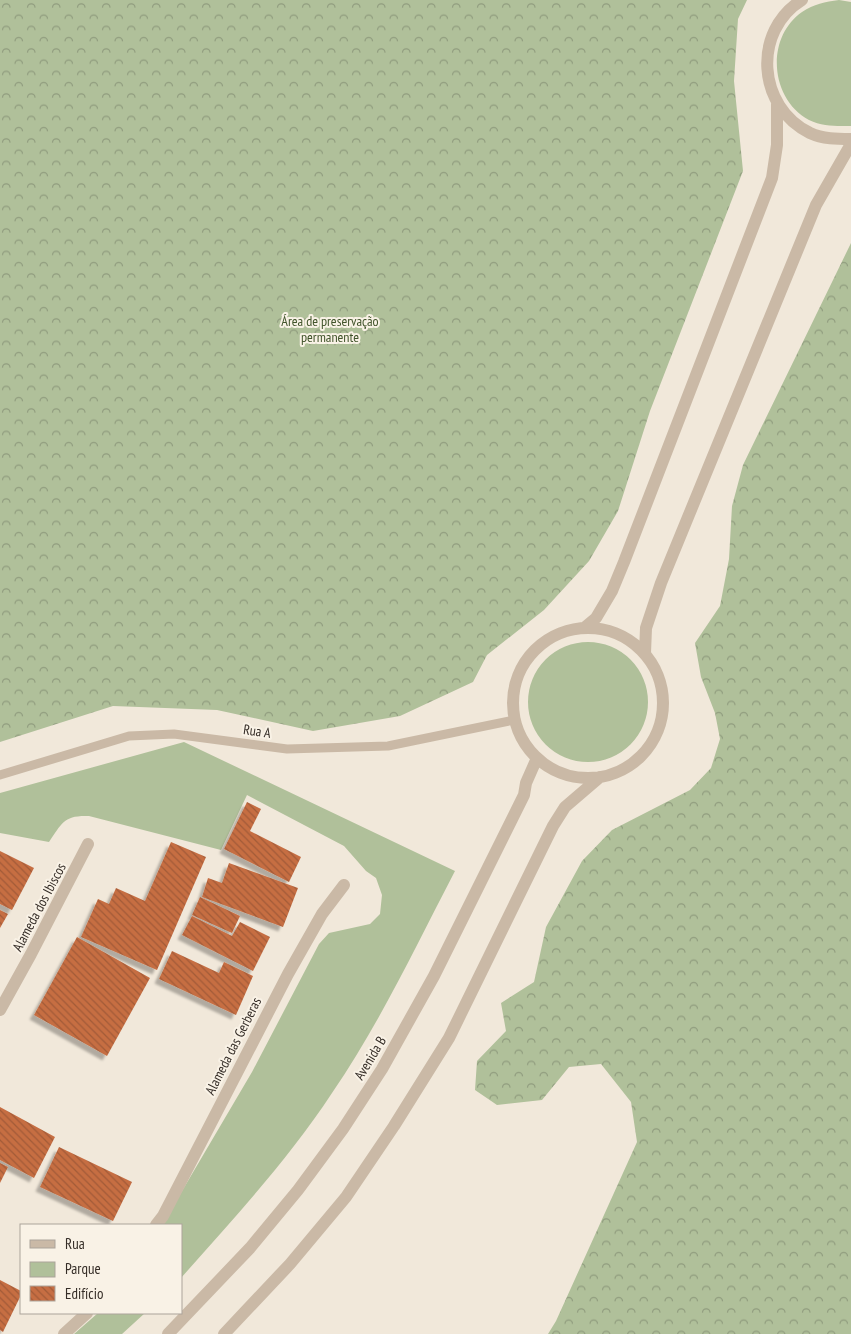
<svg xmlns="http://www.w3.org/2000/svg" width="851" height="1334" font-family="'PT Sans Narrow',sans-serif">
<defs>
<pattern id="forest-crowns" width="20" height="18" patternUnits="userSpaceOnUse" patternTransform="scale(1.25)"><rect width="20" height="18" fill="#b0c09a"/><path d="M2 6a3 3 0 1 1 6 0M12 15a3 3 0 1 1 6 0" fill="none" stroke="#909c7e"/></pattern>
<pattern id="building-back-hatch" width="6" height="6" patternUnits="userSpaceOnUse" patternTransform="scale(1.25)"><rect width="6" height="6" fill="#c66e43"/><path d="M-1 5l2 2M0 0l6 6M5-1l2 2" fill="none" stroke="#a25b38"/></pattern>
<filter id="shadow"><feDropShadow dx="-4.5" dy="4.5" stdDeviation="1" flood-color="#0004"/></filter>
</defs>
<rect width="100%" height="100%" fill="#f1e8da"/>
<path fill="#b0c09a" d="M839,0L851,2V126C837,126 823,127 809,120C770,99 765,38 802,12C814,4 825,2 839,0Z
M528 702a60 60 0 1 1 120 0a60 60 0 1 1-120 0Z
M184,742L455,871C416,946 380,1023 332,1093C288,1160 234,1218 181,1278V1225H162L252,1072L319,944L329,933L370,924L380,914L382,895L376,878L366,871L344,846L247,795L221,850L89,816C64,815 62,823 49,842L0,833V793Z
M98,1313H145L122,1334H74Z"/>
<path fill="url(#forest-crowns)" d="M0,0H747L738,19L734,81L743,171L650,411L618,511L589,561L544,610L487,655L473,682L400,716L313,731L217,710L113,706L0,742Z
M851,243V1334H548L556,1321L637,1142L631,1102L601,1064L569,1067L542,1100L497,1105L475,1090L477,1061L506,1031L501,1003L534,982L546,927L582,861L612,830L690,790L711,768L720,739L715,713L701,677L695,643L720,606L729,559L732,506L743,465Z"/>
<path fill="url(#building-back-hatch)" filter="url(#shadow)" d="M247,802L261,809L250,831L301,857L289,882L224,849Z
M171,842L206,857L157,970L81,937L98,899L109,904L116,888L145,901Z
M0,851L34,868L12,910L0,904Z
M229,863L298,888L283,927L202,897L208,878L222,883Z
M200,897L240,916L232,933L192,915Z
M0,910L8,914L0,928Z
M192,916L232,936L240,922L270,937L253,971L182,935Z
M77,937L150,978L107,1056L34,1015Z
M172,951L219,973L224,962L253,976L236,1015L159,979Z
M0,1107L55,1137L34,1178L0,1160Z
M59,1147L132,1182L113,1221L40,1187Z
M0,1163L8,1167L0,1183Z
M0,1280L21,1291V1295L3,1332L0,1330Z"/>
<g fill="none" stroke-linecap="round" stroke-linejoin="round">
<path stroke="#cab9a6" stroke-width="9" d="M0,775L129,736L174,734L287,749L388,746L514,720"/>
<path stroke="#cab9a6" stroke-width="12" d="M802,0C752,31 757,107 810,133C823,139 837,139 851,139
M513 703a75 75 0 1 1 150 0a75 75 0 1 1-150 0Z
M584,628L596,618L612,591L624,562L772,178L777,145V104
M645,653L646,628L661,583L816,205L851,144
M0,1010L31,954L88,844
M156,1225L163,1216L288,974L322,914L344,885
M64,1334L87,1313
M168,1334L250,1248L298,1190L343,1129L382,1069L434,976L524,795L526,783L537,758
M224,1334L290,1264L346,1197L394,1126L449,1038L553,826L565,807L600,777"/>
</g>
<g text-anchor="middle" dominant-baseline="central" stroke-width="4" stroke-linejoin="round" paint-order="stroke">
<g font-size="14" fill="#41542b" stroke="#f9f2e6">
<text x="330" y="321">Área de preservação<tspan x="330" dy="16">permanente</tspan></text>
</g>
<g font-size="14" fill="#352d27" stroke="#f9f2e6">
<text transform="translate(257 731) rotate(8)">Rua A</text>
<text transform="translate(39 907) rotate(-62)">Alameda dos Ibiscos</text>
<text transform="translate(233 1046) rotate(-63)">Alameda das Gerberas</text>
<text transform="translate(370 1058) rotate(-59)">Avenida B</text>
</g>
</g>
<rect x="20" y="1224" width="162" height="90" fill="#f9f2e6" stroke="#aba39a"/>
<rect x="30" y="1240" width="25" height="8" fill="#cab9a6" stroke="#aba39a"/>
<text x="65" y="1249" font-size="15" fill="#352d27">Rua</text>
<rect x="30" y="1262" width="25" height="15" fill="#b0c09a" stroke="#aba39a"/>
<text x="65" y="1274" font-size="15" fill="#352d27">Parque</text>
<rect x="30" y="1286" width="25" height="15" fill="url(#building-back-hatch)" stroke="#aba39a"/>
<text x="65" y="1299" font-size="15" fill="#352d27">Edifício</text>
</svg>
